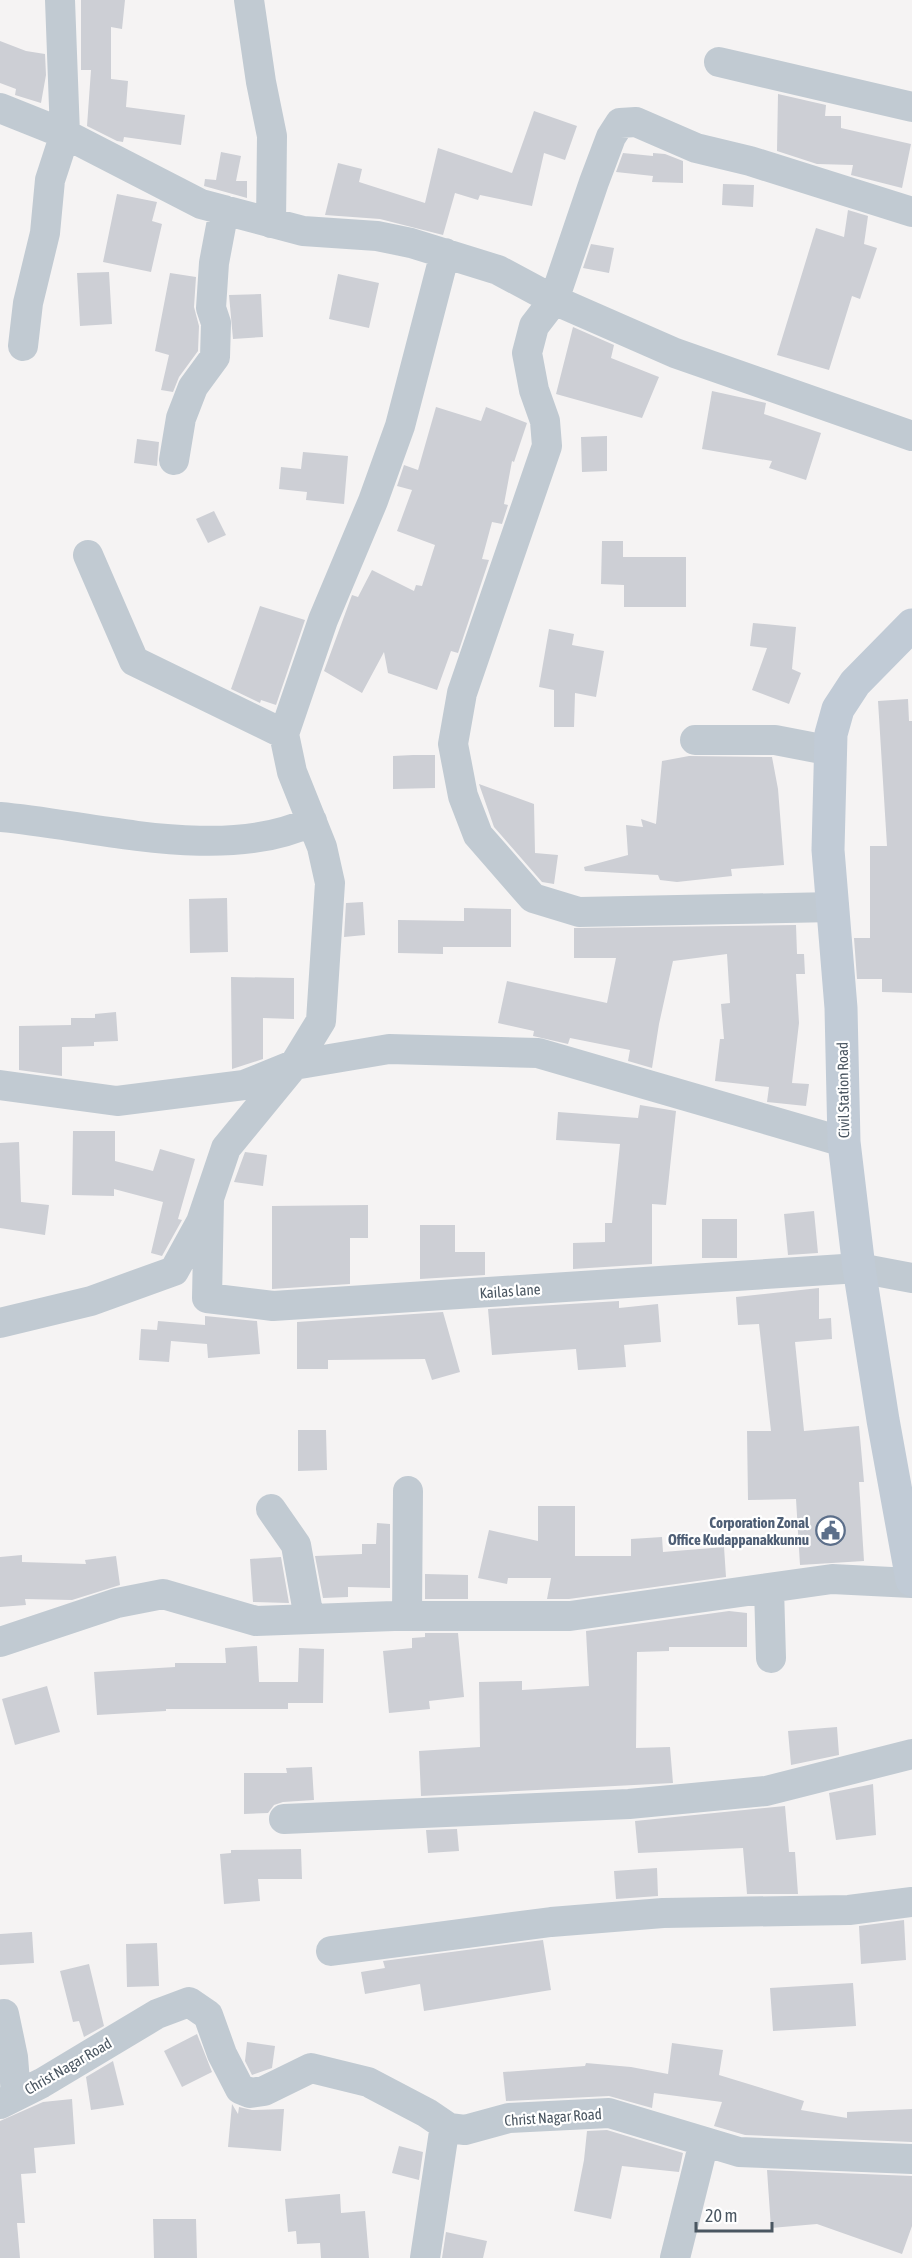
<svg xmlns="http://www.w3.org/2000/svg" width="912" height="2258" font-family="'Asap Condensed',sans-serif">
<rect width="100%" height="100%" fill="#f5f3f3"/>
<path fill="#cdcfd5" d="M81,0H125L122,29L111,27V79L128,81L126,107L185,115L181,145L124,137L123,142L117,141L87,126L91,70H81Z
M0,41L26,51L45,54L46,75L41,103L15,95L16,89L0,83Z
M778,94L826,105L825,116H841V128L911,144L902,188L851,175L853,165L817,164L777,151Z
M534,111L577,126L565,160L544,153L532,206L480,195L478,200L455,193L443,235L380,219L325,215L338,163L362,169L359,182L425,203L438,148L512,173Z
M221,152L241,156L236,181H247V198L204,186L205,179L216,180Z
M623,153L653,156V153L665,154L683,161V183L652,182L653,176L616,172Z
M723,184L754,185L753,207L722,205Z
M117,194L157,202L152,221L162,224L151,272L103,262Z
M848,210L868,216L864,244L877,248L860,299L852,296L829,370L777,355L816,228L844,237Z
M591,244L614,248L609,273L583,268Z
M109,272L112,324L80,326L77,273Z
M170,273L196,277L194,307L199,326L198,351L179,377L173,392L161,390L169,355L155,351Z
M338,274L379,283L369,328L329,319Z
M261,294L263,337L233,339L229,295Z
M573,327L614,345L611,358L659,377L642,418L556,394Z
M712,391L766,403L764,414L821,433L806,480L769,468L772,461L702,449Z
M436,407L481,421L486,407L527,423L514,462L512,461L504,504L508,505L502,524L492,522L482,559L489,560L458,653L451,651L437,690L388,673L384,652L362,693L324,671L352,595L358,597L372,570L414,591L416,585L422,586L435,545L397,531L412,490L397,486L404,465L418,470Z
M607,436V471L582,472L581,437Z
M137,439L159,442L157,466L134,463Z
M303,452L348,456L344,504L306,500L307,492L279,489L281,467L301,469Z
M214,511L226,535L208,543L196,519Z
M602,541H623V557H686V607H624V585L601,584Z
M260,606L305,620L276,705L261,700L260,703L231,689Z
M753,623L796,627L792,669L801,673L789,704L752,690L767,648L750,646Z
M549,629L574,634L572,645L604,651L596,697L575,693L574,727H554V690L539,687Z
M908,699L909,721H912V993L882,992V979H857L854,938H870V846H887L878,701Z
M413,755H435V788L393,789V756Z
M689,756L772,757L778,789L784,865L731,869L732,876L677,882L660,880L658,875L585,871L584,867L628,855L626,825L643,827L641,819L656,824L662,761Z
M479,784L534,804L535,853L558,855L554,884L542,882L494,827Z
M227,898L228,952L190,953L189,899Z
M363,902L365,935L344,937L346,903Z
M464,908L511,909V947H443V954L398,953V920L464,921Z
M796,925L797,954H804L805,974H796L799,1023L792,1083L809,1084L806,1106L767,1102L769,1087L715,1081L720,1039H724L721,1004L730,1003L727,954L673,961L659,1024L652,1068L628,1061L630,1050L570,1038L568,1044L533,1036L534,1031L498,1023L507,981L607,1003L616,958H574V928Z
M231,977L294,978V1019L263,1018V1059L232,1069Z
M116,1012L118,1041L94,1042V1046L62,1047V1076L19,1070V1026L71,1025V1018H95V1014Z
M640,1105L676,1111L666,1205L652,1204V1264L573,1269V1243L605,1242V1223H612L620,1144L556,1140L558,1112L638,1118Z
M73,1131H115V1161L153,1171L160,1149L195,1159L178,1219L182,1220L162,1256L151,1253L163,1202L114,1189V1196L72,1195Z
M19,1142L21,1202L49,1205L45,1235L0,1228V1143Z
M245,1152L267,1155L263,1186L234,1182Z
M368,1205V1238H350V1284L272,1289V1206Z
M814,1211L818,1253L788,1255L784,1214Z
M702,1219H737V1258H702Z
M420,1225H455V1252H485V1275L420,1279Z
M819,1288V1319L831,1318L832,1339L795,1342L804,1431L859,1426L864,1482H859L864,1561L800,1565L796,1499L748,1500L747,1431H771L759,1324L738,1325L736,1297Z
M619,1301V1308L658,1304L661,1342L624,1345L626,1367L578,1370L576,1349L492,1355L488,1309Z
M443,1312L460,1372L432,1380L425,1359L328,1360V1369H297V1322Z
M205,1316L257,1321L260,1354L208,1358L207,1344L171,1341L169,1362L139,1360L141,1329L157,1330L158,1321L205,1325Z
M298,1430H326L327,1470L298,1471Z
M538,1506H575V1556H631V1539L662,1537L663,1552L724,1547L726,1577L569,1599H547L551,1578H508L507,1584L478,1578L489,1530L538,1541Z
M377,1523L390,1524V1588L348,1587V1597L323,1598L315,1556L362,1554V1544H376Z
M22,1555V1562L86,1564L85,1560L116,1556L120,1585L72,1600L25,1599L26,1605L0,1607V1557Z
M281,1557L289,1603L253,1602L250,1559Z
M425,1574L468,1575V1599H425Z
M729,1611L747,1613V1647H669V1651L637,1652L636,1748L670,1747L673,1783L421,1796L419,1751L480,1747L479,1682L522,1681V1690L589,1686L586,1631Z
M425,1633H458L464,1697L429,1701L430,1709L389,1713L383,1651L412,1648V1638L425,1637Z
M257,1646L259,1682H298L299,1648L324,1649L323,1703H288V1709H166V1711L97,1715L94,1672L175,1667V1663H226L225,1648Z
M47,1686L60,1732L15,1745L2,1699Z
M837,1727L839,1755L791,1765L788,1731Z
M312,1767L314,1800L283,1802L274,1805L268,1813L244,1814V1773H287L286,1768Z
M873,1784L876,1835L836,1840L829,1793Z
M785,1806L789,1852H795L798,1894H747L743,1848L638,1853L635,1821Z
M457,1829L459,1851L428,1853L426,1830Z
M301,1849L302,1879H258L260,1901L224,1904L220,1854L231,1853V1850Z
M657,1868L658,1896L616,1899L614,1871Z
M904,1920L906,1960L861,1964L859,1926Z
M32,1932L34,1963L0,1965V1934Z
M543,1940L551,1990L424,2011L420,1984L365,1994L361,1972L385,1968L383,1961Z
M157,1943L159,1986L127,1987L126,1944Z
M89,1964L104,2026L84,2037L79,2021L73,2022L60,1971Z
M853,1983L856,2026L773,2031L770,1988Z
M197,2034L212,2072L182,2087L164,2051Z
M247,2042L275,2046L272,2068L252,2075L245,2061Z
M672,2043L723,2050L719,2075L804,2101L801,2110L847,2118V2112L912,2109V2142L745,2135L714,2126L722,2102L654,2093L652,2108L609,2096L506,2101L503,2072L585,2066L586,2063L631,2067L668,2074Z
M113,2061L124,2105L91,2110L86,2077Z
M72,2099L75,2144L34,2148L36,2173L21,2174L25,2223H17L20,2258H0V2121L43,2102Z
M232,2104L238,2114L239,2107L252,2110L284,2109L281,2151L228,2147Z
M607,2130L683,2153L679,2172L622,2166L611,2219L574,2211L584,2160L587,2131Z
M399,2146L423,2152L419,2180L392,2173Z
M767,2170L912,2176V2226L902,2254L817,2224L771,2228Z
M340,2194L341,2213L365,2211L369,2258H321L320,2243L297,2244L296,2231L288,2232L285,2199Z
M153,2219H196L197,2258H154Z
M446,2232L487,2241L483,2258H442Z"/>
<g fill="none" stroke-linecap="round" stroke-linejoin="round">
<path stroke="#c1cad2" stroke-width="30" d="M249,0L261,82L272,136L271,223
M719,62L912,107
M0,108L65,134L201,204L303,231L377,236L411,243L498,270L554,300L675,353L912,436
M445,253L400,426L373,501L323,620L284,734L292,772L322,847L330,883L321,1021L294,1065L389,1049L538,1053L844,1142
M23,346L28,303L45,233L50,180L65,134L60,0
M174,460L181,418L193,387L215,357L216,323L211,308L214,263L224,210
M88,555L134,661L284,734
M695,740H775L832,751
M0,817C92,825 226,864 312,821
M834,907L579,912L533,898L478,835L463,796L453,744L462,693L547,446L545,421L534,390L527,353L534,326L554,300L594,182L611,137L620,123L636,122L696,148L750,161L912,212
M0,1085L117,1101L244,1085L291,1066
M209,1199L207,1298L273,1306L859,1268L912,1278
M0,1323L91,1301L174,1271L201,1222L226,1148L294,1065
M271,1509L296,1545L309,1618
M769,1588L771,1658
M407,1616L408,1491
M0,1642L117,1603L163,1594L256,1621L394,1616H570L832,1579L912,1583
M284,1819L629,1804L766,1791L912,1754
M331,1951L551,1922L663,1913L849,1910L912,1902
M4,2014L13,2057L16,2095
M0,2104L42,2083L157,2014L189,2002L208,2015L222,2054L240,2089L250,2093L264,2091L311,2068L368,2082L427,2113L449,2128L465,2130L509,2118L609,2113L739,2152L912,2159
M425,2258L445,2125
M675,2258L704,2142"/>
<path stroke="#c1cbd6" stroke-width="33" d="M912,625L855,683L838,709L831,734L828,850L841,1008L844,1142L859,1268L883,1420L912,1580"/>
</g>
<defs>
<symbol id="civic-ring" viewBox="-11 -11 22 22"><circle r="9.5" fill="#fff" stroke="#5c6f8a" stroke-width="1.5"/><path d="M-.6-6.5H3V-4.5H.6V-3L4-1V1h2V6H-6V1h2V-1L-.6-3ZM-1.2 2.5V6h2.4V2.5Z" fill="#5c6f8a"/></symbol>
</defs>
<g fill-rule="evenodd">
<use href="#civic-ring" x="814" y="1514" width="33" height="33"/>
</g>
<g text-anchor="middle" dominant-baseline="central" stroke-width="4.5" stroke-linejoin="round" paint-order="stroke">
<g font-size="15" fill="#4a5661" stroke="#fff">
<text transform="translate(843 1090) rotate(-91)">Civil Station Road</text>
<text transform="translate(510 1291) rotate(-4)">Kailas lane</text>
<text transform="translate(68 2066) rotate(-30)">Christ Nagar Road</text>
<text transform="translate(553 2117) rotate(-4)">Christ Nagar Road</text>
</g>
<g font-size="15" font-weight="bold" fill="#4e5e75" stroke="#fff" text-anchor="end">
<text x="809" y="1522">Corporation Zonal<tspan x="809" dy="17">Office Kudappanakkunnu</tspan></text>
</g>
</g>
<path d="M696 2222v9h76v-9" fill="none" stroke="#4a5661" stroke-width="3"/>
<text x="705" y="2222" font-size="18" fill="#4a5661" stroke="#ffffff" stroke-width="4.5" paint-order="stroke">20 m</text>
</svg>
